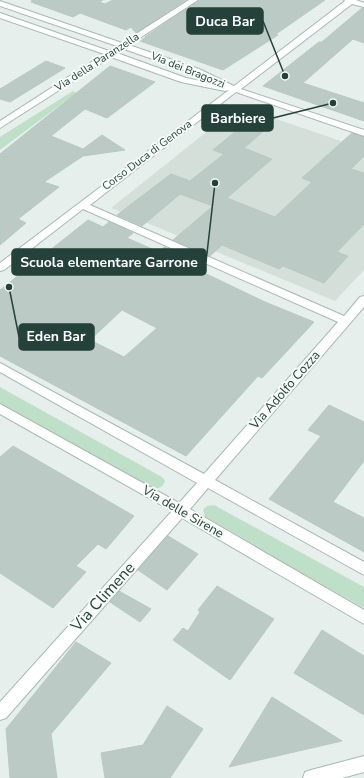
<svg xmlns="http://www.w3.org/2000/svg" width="364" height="778" font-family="'Nunito Sans',sans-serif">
<rect width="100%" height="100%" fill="#e6efeb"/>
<path fill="#d4dfda" d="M239,106L364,149V270L335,301L111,208Z"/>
<path fill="#bfe0c8" d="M73,91L76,93L0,150V137Z
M0,387L162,477L165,481C163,487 160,489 153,488L0,403Z
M214,505L364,587V608L211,522L205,517L203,510L207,506Z"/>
<path fill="#bbcac4" stroke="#b8c9c2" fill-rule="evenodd" d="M32,0H103L99,2L105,4L113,0H186L136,33L131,27L126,30L80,13L73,17L31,2Z
M199,0H325L276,34L278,35L223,70L140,41L146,37H145Z
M362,8H364V43L353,39L303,83L364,103V121L263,86L319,42H322Z
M46,61L65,68L10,102L0,99V89Z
M110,66L155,82L107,118L85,109L51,136L83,149L102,135L125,150L83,156L44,182L59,187L18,219L26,223L0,245V154Z
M223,104L274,122L244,148L272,159L227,198L275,217L312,182L302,178L352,133L364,137V156L351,169L364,173V224L337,252L348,256L324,283L283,266L279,269L222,245L210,256L173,240L213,206L180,194L142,226L117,215L171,174L190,181L224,154L213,150L242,126L218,116Z
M88,220L103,227L109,222L133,233L127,238L159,252L164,247L202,263L196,269L265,302L314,322L262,378L258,376L186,456L0,356V290ZM122,310L157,328L124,357L90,340Z
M329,405L364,422V461L333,502L364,518V552L269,499L321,436L308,430Z
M13,446L134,516L106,549L98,544L76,566L86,572L53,608L0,573V457Z
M168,536L198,554L167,590L138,570Z
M217,586L274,619L230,680L173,640L183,628L188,631L200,612L198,610Z
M119,591L151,609L140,622L110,602Z
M322,630L364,656V715L294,673Z
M76,642L111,663L51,734L57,778H10L6,729Z
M272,697L342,741L229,767Z
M167,706L203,729L170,778H105L101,753L143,745Z"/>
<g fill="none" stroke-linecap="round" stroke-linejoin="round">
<defs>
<path id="minor" d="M189,0H198L129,45L199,69L234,86L345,1L344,0H356L364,3V7L352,4L241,89L364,130V136L236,92L90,205L344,316L360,297L364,296V307L215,480L364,562V575L208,488L190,509L364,610V624L182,518L6,718L0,720V702L172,511L0,414V404L179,503L197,483L0,372V363L204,474L338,322L83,209L4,270L0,271V263L229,90L225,91L181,82L111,57L0,128V121L104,54L0,18V13L109,51L117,46L0,6V1L122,43ZM124,49L193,73L216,84L186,78L117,53Z
M364,756V772L342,778H303L305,772L311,770Z"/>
</defs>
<use href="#minor" stroke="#a8b8b2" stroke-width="2"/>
<use href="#minor" fill="#fff" fill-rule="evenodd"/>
</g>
<g text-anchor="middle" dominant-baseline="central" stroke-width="4" stroke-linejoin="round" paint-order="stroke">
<g font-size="11" fill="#24423a" stroke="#f7fbf9">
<text transform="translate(97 62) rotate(-33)">Via della Paranzella</text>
<text transform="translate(188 70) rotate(22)">Via dei Bragozzi</text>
<text transform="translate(147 155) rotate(-37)">Corso Duca di Genova</text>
</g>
<g font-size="13" fill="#24423a" stroke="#f7fbf9">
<text transform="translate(285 390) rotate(-49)">Via Adolfo Cozza</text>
<text transform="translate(183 512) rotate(30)">Via delle Sirene</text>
</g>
<g font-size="16" fill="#24423a" stroke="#f7fbf9">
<text transform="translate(103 597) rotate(-48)">Via Climene</text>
</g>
</g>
<path fill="none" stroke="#24423a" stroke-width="1.5" d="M285 76L263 21M333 103L273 118M215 183L206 262M9 287L19 337"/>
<g fill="#24423a" stroke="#f7fbf9" stroke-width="1.5">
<circle cx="285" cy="76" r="4"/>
<circle cx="333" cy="103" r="4"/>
<circle cx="215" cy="183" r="4"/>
<circle cx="9" cy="287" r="4"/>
</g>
<g fill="#24423a" stroke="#24423a" stroke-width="1.5">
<rect x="187" y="8" width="76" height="26" rx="4"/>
<rect x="202" y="105" width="71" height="26" rx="4"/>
<rect x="12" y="249" width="194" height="26" rx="4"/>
<rect x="19" y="324" width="75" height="26" rx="4"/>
</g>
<g font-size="14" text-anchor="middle" font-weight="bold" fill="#fff">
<text x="225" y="26">Duca Bar</text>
<text x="238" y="123">Barbiere</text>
<text x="109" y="267">Scuola elementare Garrone</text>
<text x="56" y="341">Eden Bar</text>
</g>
</svg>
